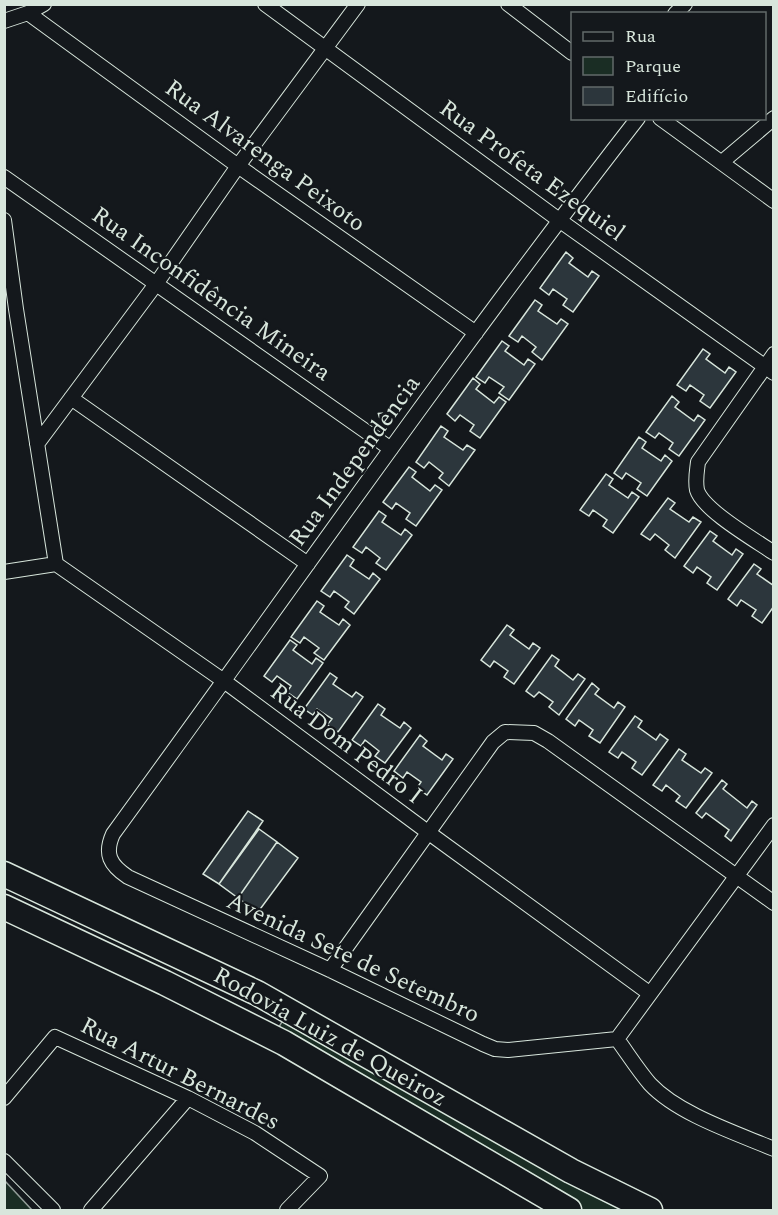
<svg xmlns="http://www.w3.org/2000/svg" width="778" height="1215" font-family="Spectral,serif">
<rect width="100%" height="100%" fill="#14181c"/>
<path fill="#1a2d24" stroke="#939e99" stroke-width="1.5" d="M284,1018L586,1191L622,1210H582L571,1205L278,1029Z
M5,1181L32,1210H5Z"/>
<path fill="#2c363c" stroke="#d8e6dc" stroke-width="1.5" d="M566,252L573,258L569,263L588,277L592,271L599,276L573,312L563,305L567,299L553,289L549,295L540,288Z
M535,300L542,305L538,311L557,324L561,319L568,324L542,360L532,352L536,347L522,336L518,342L509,336Z
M502,341L509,346L505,351L524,365L528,359L535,364L509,400L499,393L504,387L489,377L485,383L476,377Z
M703,349L710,354L706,359L725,373L729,367L736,372L710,408L700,401L704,395L690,385L686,391L677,385Z
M473,378L480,384L476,389L494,403L499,397L506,402L480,438L470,431L474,425L460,415L455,421L447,414Z
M672,396L679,402L675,407L694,421L698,415L705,420L679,456L669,449L673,443L659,433L655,438L646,432Z
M441,426L448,431L444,437L463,450L467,445L475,450L449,486L439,478L443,473L429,462L424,468L416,462Z
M639,437L646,442L642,448L661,461L665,455L672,461L647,496L637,489L641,483L626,473L622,479L614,473Z
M409,467L416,472L412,477L430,491L435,485L442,490L416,526L406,519L410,513L396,503L392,509L383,502Z
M606,474L613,479L609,485L628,498L632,492L639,497L613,533L603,526L607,520L593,510L589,516L580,510Z
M668,498L675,503L670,509L689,522L693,517L701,522L675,558L665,550L669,545L655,534L650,540L641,534Z
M379,511L386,516L382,522L401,535L405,529L412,535L386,570L376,563L380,558L366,547L362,553L353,547Z
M710,531L717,536L713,541L732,555L736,549L743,554L717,590L707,583L711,577L697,567L693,573L684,566Z
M347,555L354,560L350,566L369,579L373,573L380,579L354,614L345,607L349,602L334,591L330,597L321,591Z
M754,564L761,569L757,574L774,586V606L762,623L752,616L756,610L741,600L737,606L728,599Z
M317,601L324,606L320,612L339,625L343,619L350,625L324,660L314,653L319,648L304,637L300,643L291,637Z
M507,625L514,630L510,635L529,649L533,643L540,648L514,684L504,677L508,671L494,661L490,667L481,660Z
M290,640L297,645L293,650L312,664L316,658L323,663L297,699L287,692L291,686L277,676L272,682L264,676Z
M552,655L559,660L555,666L573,680L578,674L585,679L559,715L549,707L553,702L539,692L534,697L526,691Z
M330,673L337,678L333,684L352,697L356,692L363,697L338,732L327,725L332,719L317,709L313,715L304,709Z
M592,683L599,689L595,694L614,708L618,702L625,707L600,743L589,736L593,730L579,720L575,726L566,719Z
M378,704L385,709L381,715L400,728L404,722L411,728L385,763L375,756L379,751L365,740L361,746L352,740Z
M635,716L642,721L638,727L656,740L660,734L668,740L642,775L632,768L636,762L622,752L618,758L609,752Z
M420,735L427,741L423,746L442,760L446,754L453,759L427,795L417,788L421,782L407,772L403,778L394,771Z
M679,749L686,754L682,760L701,773L705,768L712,773L686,808L676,801L680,796L666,785L662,791L653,785Z
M722,780L727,784L723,789L747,808L752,801L757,805L731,841L725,836L729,830L706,813L702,818L696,813Z
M248,811L263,821L219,884L203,874Z
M259,829L277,842L238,898L219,884Z
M277,842L298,858L258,912L238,898Z"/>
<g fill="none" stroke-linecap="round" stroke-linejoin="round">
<defs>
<path id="street" d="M265,4L559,220L774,373
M508,4L572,53
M28,13L238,166L476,333
M675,14L685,4
M4,21L28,13L44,4
M660,118L774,201
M722,162L774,118
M4,177L391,449
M4,220L16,309L56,564
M774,354L698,462C697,471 695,480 697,490C703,510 755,540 774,553
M71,398L308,564
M37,444L156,284L238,166L358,4
M4,572L56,564L224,681L429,833L649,993
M330,970L493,742L505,732L534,733L548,741L774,903
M617,1039L508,1050L495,1049L483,1044L330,970L128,877C110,865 104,854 113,834C287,595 456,352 638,118
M617,1039L774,825
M617,1039C628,1054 638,1070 650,1084C678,1114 736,1133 774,1149
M4,1098L55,1037L188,1098L255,1133L320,1176L287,1210
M4,1161L53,1210
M91,1210L188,1098"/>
<path id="highway" d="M4,874L257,993L571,1171L650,1210
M4,907L165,983L284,1043L569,1210"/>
</defs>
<use href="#street" stroke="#d8e6dc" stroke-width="16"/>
<use href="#highway" stroke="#d8e6dc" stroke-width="27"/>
<use href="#street" stroke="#14181c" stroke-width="14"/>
<use href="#highway" stroke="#14181c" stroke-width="24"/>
</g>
<g text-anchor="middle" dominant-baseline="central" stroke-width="4.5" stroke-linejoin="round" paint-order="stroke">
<g font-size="24" fill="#d8e6dc" stroke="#14181c">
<text transform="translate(265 156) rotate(36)">Rua Alvarenga Peixoto</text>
<text transform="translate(532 171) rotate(36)">Rua Profeta Ezequiel</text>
<text transform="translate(211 294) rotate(35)">Rua Inconfidência Mineira</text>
<text transform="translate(355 461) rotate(-54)">Rua Independência</text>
<text transform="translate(346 744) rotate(37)">Rua Dom Pedro I</text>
<text transform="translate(353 958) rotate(25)">Avenida Sete de Setembro</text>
<text transform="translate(330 1037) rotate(29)">Rodovia Luiz de Queiroz</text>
<text transform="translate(180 1074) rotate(27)">Rua Artur Bernardes</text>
</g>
</g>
<rect width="778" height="1215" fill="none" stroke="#d8e6dc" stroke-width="12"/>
<rect x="571" y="12" width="195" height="108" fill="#14181c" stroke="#626a69" stroke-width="1.5"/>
<rect x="583" y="32" width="30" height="9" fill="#14181c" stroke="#626a69" stroke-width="1.5"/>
<text x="625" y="42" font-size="18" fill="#d8e6dc">Rua</text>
<rect x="583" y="57" width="30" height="18" fill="#1a2d24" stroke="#626a69" stroke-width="1.5"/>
<text x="625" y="72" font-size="18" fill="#d8e6dc">Parque</text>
<rect x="583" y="87" width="30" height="18" fill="#2c363c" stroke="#626a69" stroke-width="1.5"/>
<text x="625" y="102" font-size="18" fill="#d8e6dc">Edifício</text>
</svg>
